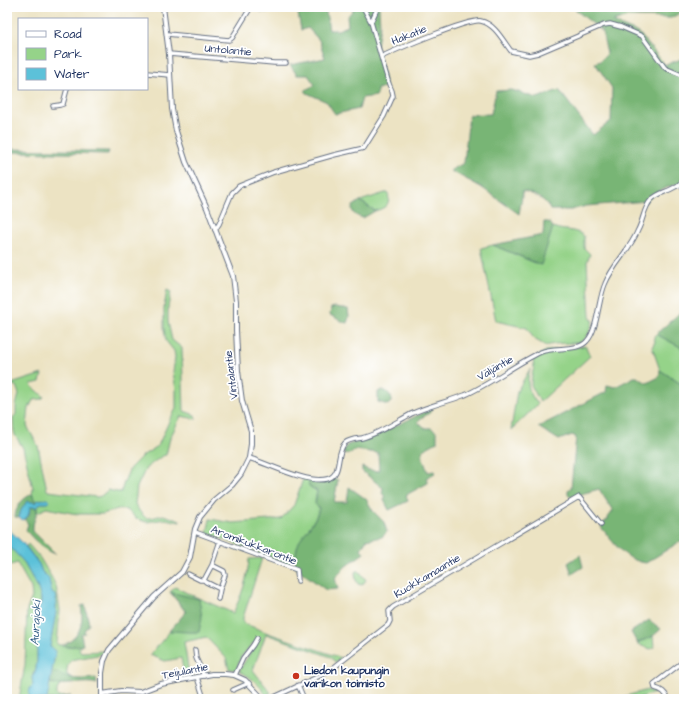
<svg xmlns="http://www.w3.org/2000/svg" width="691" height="706" font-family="'Architects Daughter',sans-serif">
<rect width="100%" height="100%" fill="#fff"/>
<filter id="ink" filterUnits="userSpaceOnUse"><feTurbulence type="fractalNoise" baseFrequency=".025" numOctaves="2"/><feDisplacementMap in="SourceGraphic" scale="8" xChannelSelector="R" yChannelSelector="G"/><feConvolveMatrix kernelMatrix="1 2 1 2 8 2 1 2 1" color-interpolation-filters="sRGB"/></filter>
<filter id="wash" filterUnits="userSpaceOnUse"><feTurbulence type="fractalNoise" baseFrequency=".012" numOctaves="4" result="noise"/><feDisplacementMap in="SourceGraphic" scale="16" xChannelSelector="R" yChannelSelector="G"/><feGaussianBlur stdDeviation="0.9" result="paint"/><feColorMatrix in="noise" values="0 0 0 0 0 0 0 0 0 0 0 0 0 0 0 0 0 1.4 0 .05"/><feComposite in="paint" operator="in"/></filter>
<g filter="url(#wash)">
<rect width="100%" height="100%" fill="#ece3c3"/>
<path fill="#95d389" stroke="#588174" d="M385,193H388C391,205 385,208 375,211L360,201Z
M553,227C564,232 574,228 584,236V248L590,254L587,262L590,316L591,319L593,320C586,354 571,338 546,346L534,339L527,328L496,321L481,248L493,245L540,265Z
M167,290L171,292L168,307V322L172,340L182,348L184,411L195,415L196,419L181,416L170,438L166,455L162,456L146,468L137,487L135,504L140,512L146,518H151L163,515L180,520V522L165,519L147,522L143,521L137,519L127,510L118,509L103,514H77L46,508L37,513V507L41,503H47L43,499L38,500L36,503L32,494L33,488L23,448L15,435L14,431L13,418L16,414V406L19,394L16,386L13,385L9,386L8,385L42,374L40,382L31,384C34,392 40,391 44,397L42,399L33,400L29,408L27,426L38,446L47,490L48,491L97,497L101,496L108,490L117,492H121L124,482L130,468L142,456L158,446L170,419L176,409V390L173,372L175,357L174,351L166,341L164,329V308Z
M656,334L684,349V386L660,370L652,347L655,342L654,336Z
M584,346L586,347L590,356L540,402L531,385L532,374L534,368L533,359L546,351Z
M530,369C526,383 528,393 538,404L511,430L517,391Z
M303,479L308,480L310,487L317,491L315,501L319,510C311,530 297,538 295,560L287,563L207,533L210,519L233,523L281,519L294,505Z
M7,544L23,561L37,586L41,598V603L38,610L39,620L37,647V661L36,669L33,673V685L29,699H19L25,665L27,610L32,597L31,588L17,563L11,565L7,563Z
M28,544L40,558L52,578L56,586L60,610L57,644L59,645H63L67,647L81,645L79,649L81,652L104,651L102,654L71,660C68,664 66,670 67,675L73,678C65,677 60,673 52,671L55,654V651L50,647V646L56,612V597L51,590V586L46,575L42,572L39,564L26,546Z
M262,558L243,618V623L268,633L342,658L335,662L331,657L266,634L253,670L271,693L266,695C259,684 251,677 239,671L255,645L253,643L241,657L236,670L229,669L226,658L206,637L184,642L189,674H184L181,658L165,661L150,655L186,612L170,592L175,587L187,593L233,613C241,597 248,578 249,559Z
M356,571H359L366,580L362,585L358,584L356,580L355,572Z
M653,636L654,647L651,649L642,646L637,643Z
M50,683L60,685L57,690V696L59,697L71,696L59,699H47Z
M648,690L655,693L634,699H615Z"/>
<path fill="#78b575" stroke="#4a726a" d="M257,7H329L326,12L329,30H338L348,26L347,17L354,9V7H379L380,25L377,46L386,87L377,89V96L362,98L359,109L335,114L327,102L307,93L305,90L315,85L308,75H297L290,65L325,58L319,40L308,28L301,30L298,13L296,9L292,8L276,12H261Z
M572,7H684V11L671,18L628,17L613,22L639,33L665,65L684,58V184C673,183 654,192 647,201L586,206L571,210H550C547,199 533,194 523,191L519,214L481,187L451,171V170L464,163L469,115L491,114L496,91L512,90L537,98L559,90L593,135L611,121L612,88L595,63L600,61L607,54L602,31Z
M7,149L109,151L108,154L7,152Z
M360,201L375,211L363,218C357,216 352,215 352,207Z
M544,222H549L553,227L541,265L493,245L543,235Z
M335,307L348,309L349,317L347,323C340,322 337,318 330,315L331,308Z
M684,309V349L656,334Z
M660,370L684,386V539L646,563C624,560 614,543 601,527L613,511L599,489L570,497L568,495V490L571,488L576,437L572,435L559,440L538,427L606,392L607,385L615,387L634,377H637L647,383L659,377Z
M382,390C388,391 391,395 392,401L388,405L378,402V392Z
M433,408C429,417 421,415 418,422L424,428H431L437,432V442L423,450L422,456L428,472L434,471L435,473L426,478L428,483L406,495L408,501L389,510L384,500L385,497L382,493L383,488L362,471V467L369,470L379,471L378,453L355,450L349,454L343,453L347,445L370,438Z
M333,479L338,480L334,502H347L349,487L366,499L373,511L384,522L387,532L382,537L366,540L361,549L364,553L346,566L335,578L338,589L326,590L296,568L294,566L296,563L294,561L295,560C296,552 297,545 301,539C307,529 317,520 319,508L315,504L317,491L309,486L308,480L316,482Z
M32,494L36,503H33L29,501L22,510L19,518L15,517C16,505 22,499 32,494Z
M30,507H37C38,515 32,521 33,531L56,554C47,552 31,538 26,530L28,524L25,520L29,515Z
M580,555L583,567L572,574L568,563Z
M170,592L199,599L202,617L199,632C189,633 180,631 169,631L186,612Z
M85,605L89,624L84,631L85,633L81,634L83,645L67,647L63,645C80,638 84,623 81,606Z
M649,620L661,629L660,630L653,636L637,643L631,632Z
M52,671C59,672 62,676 67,677C77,680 86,679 96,678L97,684C87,680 65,687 50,683Z"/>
<path fill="#5cc1d9" stroke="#3c789c" d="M47,499L50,501L47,503H41L37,507H30C29,513 29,517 23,520L19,518C19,512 24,506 27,501L36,503L38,500Z
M7,528L22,542L39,564L42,572L49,579L51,590L56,597V612L50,646V647L55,651V654L47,699H29C30,693 28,689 33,685L32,678L36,669L37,661V647L39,620L38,610L41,603V598L37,586L23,561L7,544Z"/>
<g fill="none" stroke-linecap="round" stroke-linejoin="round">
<path stroke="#5cc1d9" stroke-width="1" d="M492,7L494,10"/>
</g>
</g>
<g filter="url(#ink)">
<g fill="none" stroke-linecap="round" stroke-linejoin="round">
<defs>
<path id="minor" d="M363,7L371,22L381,57
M371,22L378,7
M167,34L229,40L232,38L251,7
M169,54L274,63H286
M147,73L170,75
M53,106L60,105L63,104L67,89
M678,186H684
M215,230L219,224L232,193L239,186L274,172L334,155L364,148L384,116L393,96L392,91L389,84L381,57C395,50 470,18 481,21C495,24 503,41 511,51L529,55L538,53L604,25L610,24L621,27L642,36L665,68L684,76
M249,458C269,464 307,484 327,479C343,475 335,453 345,443C350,439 357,439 362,438C378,434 396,422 411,414C428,406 447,402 465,395C492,383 515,364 541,352C555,346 578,352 587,341C598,329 598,300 605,284C613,264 630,250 638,230C643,221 644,207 651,200C657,193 667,192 675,187C678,186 681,182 684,180
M195,532L297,570L298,581
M212,565L204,580L206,582L220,589L225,575L224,571L212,565L220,541
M188,574L200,580H204
M218,599L220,589
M195,650L196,658L204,676
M235,675L243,658L253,645L257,638
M197,677L204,699
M298,685L304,699
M233,690L249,683
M270,699L328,672L388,625L390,621L389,611L393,607L579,497L601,524
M668,699C665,692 662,690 655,688L654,684L684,661"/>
<path id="tertiary" d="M102,694L121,691L140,692L161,684L212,674H225L234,675L245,680L263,699
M102,699V673L104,661L109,650L154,597L182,572L190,557L195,529L200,517L214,500L232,485L241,474L249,458L251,444V431L242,401L238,371L236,330V301L233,276L207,208L186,162L176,131L172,109L169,54L163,7"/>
</defs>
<use href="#minor" stroke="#646e81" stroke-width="5.5"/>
<use href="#tertiary" stroke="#646e81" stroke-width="6"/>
<use href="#minor" stroke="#fff" stroke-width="3.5"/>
<use href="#tertiary" stroke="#fff" stroke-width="4"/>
</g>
</g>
<circle fill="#c8321e" stroke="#fff" stroke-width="1.5" cx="296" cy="676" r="4"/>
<g text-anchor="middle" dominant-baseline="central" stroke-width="3.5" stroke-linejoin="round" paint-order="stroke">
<g font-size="11" fill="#1b2f5e" stroke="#fff">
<text transform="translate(409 35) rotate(-22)">Hakatie</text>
<text transform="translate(228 50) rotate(5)">Untolantie</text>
<text transform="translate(495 368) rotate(-30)">Väljäntie</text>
<text transform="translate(231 375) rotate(-97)">Vintalantie</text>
<text transform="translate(254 545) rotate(21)">Aromikukkarontie</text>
<text transform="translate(427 576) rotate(-31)">Kuokkamaantie</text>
<text transform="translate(185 671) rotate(-11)">Teijulantie</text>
</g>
<g font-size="11" font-weight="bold" fill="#1b2f5e" stroke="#fff" text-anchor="start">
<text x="304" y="670">Liedon kaupungin<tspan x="304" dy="13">varikon toimisto</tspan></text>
</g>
<g font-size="12" font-style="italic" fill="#2e5b83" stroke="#fff">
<text transform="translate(36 623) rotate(-87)">Aurajoki</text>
</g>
</g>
<rect width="691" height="706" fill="none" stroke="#fff" stroke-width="24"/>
<rect x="18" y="18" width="130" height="72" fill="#ffffff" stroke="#a4acbf"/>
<rect x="26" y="31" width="20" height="6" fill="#ffffff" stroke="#a4acbf"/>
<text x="54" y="38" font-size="12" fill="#1b2f5e">Road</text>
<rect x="26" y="48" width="20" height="12" fill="#95d389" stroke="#a4acbf"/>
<text x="54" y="58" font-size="12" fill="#1b2f5e">Park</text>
<rect x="26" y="68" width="20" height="12" fill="#5cc1d9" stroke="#a4acbf"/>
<text x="54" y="78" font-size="12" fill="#1b2f5e">Water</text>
</svg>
